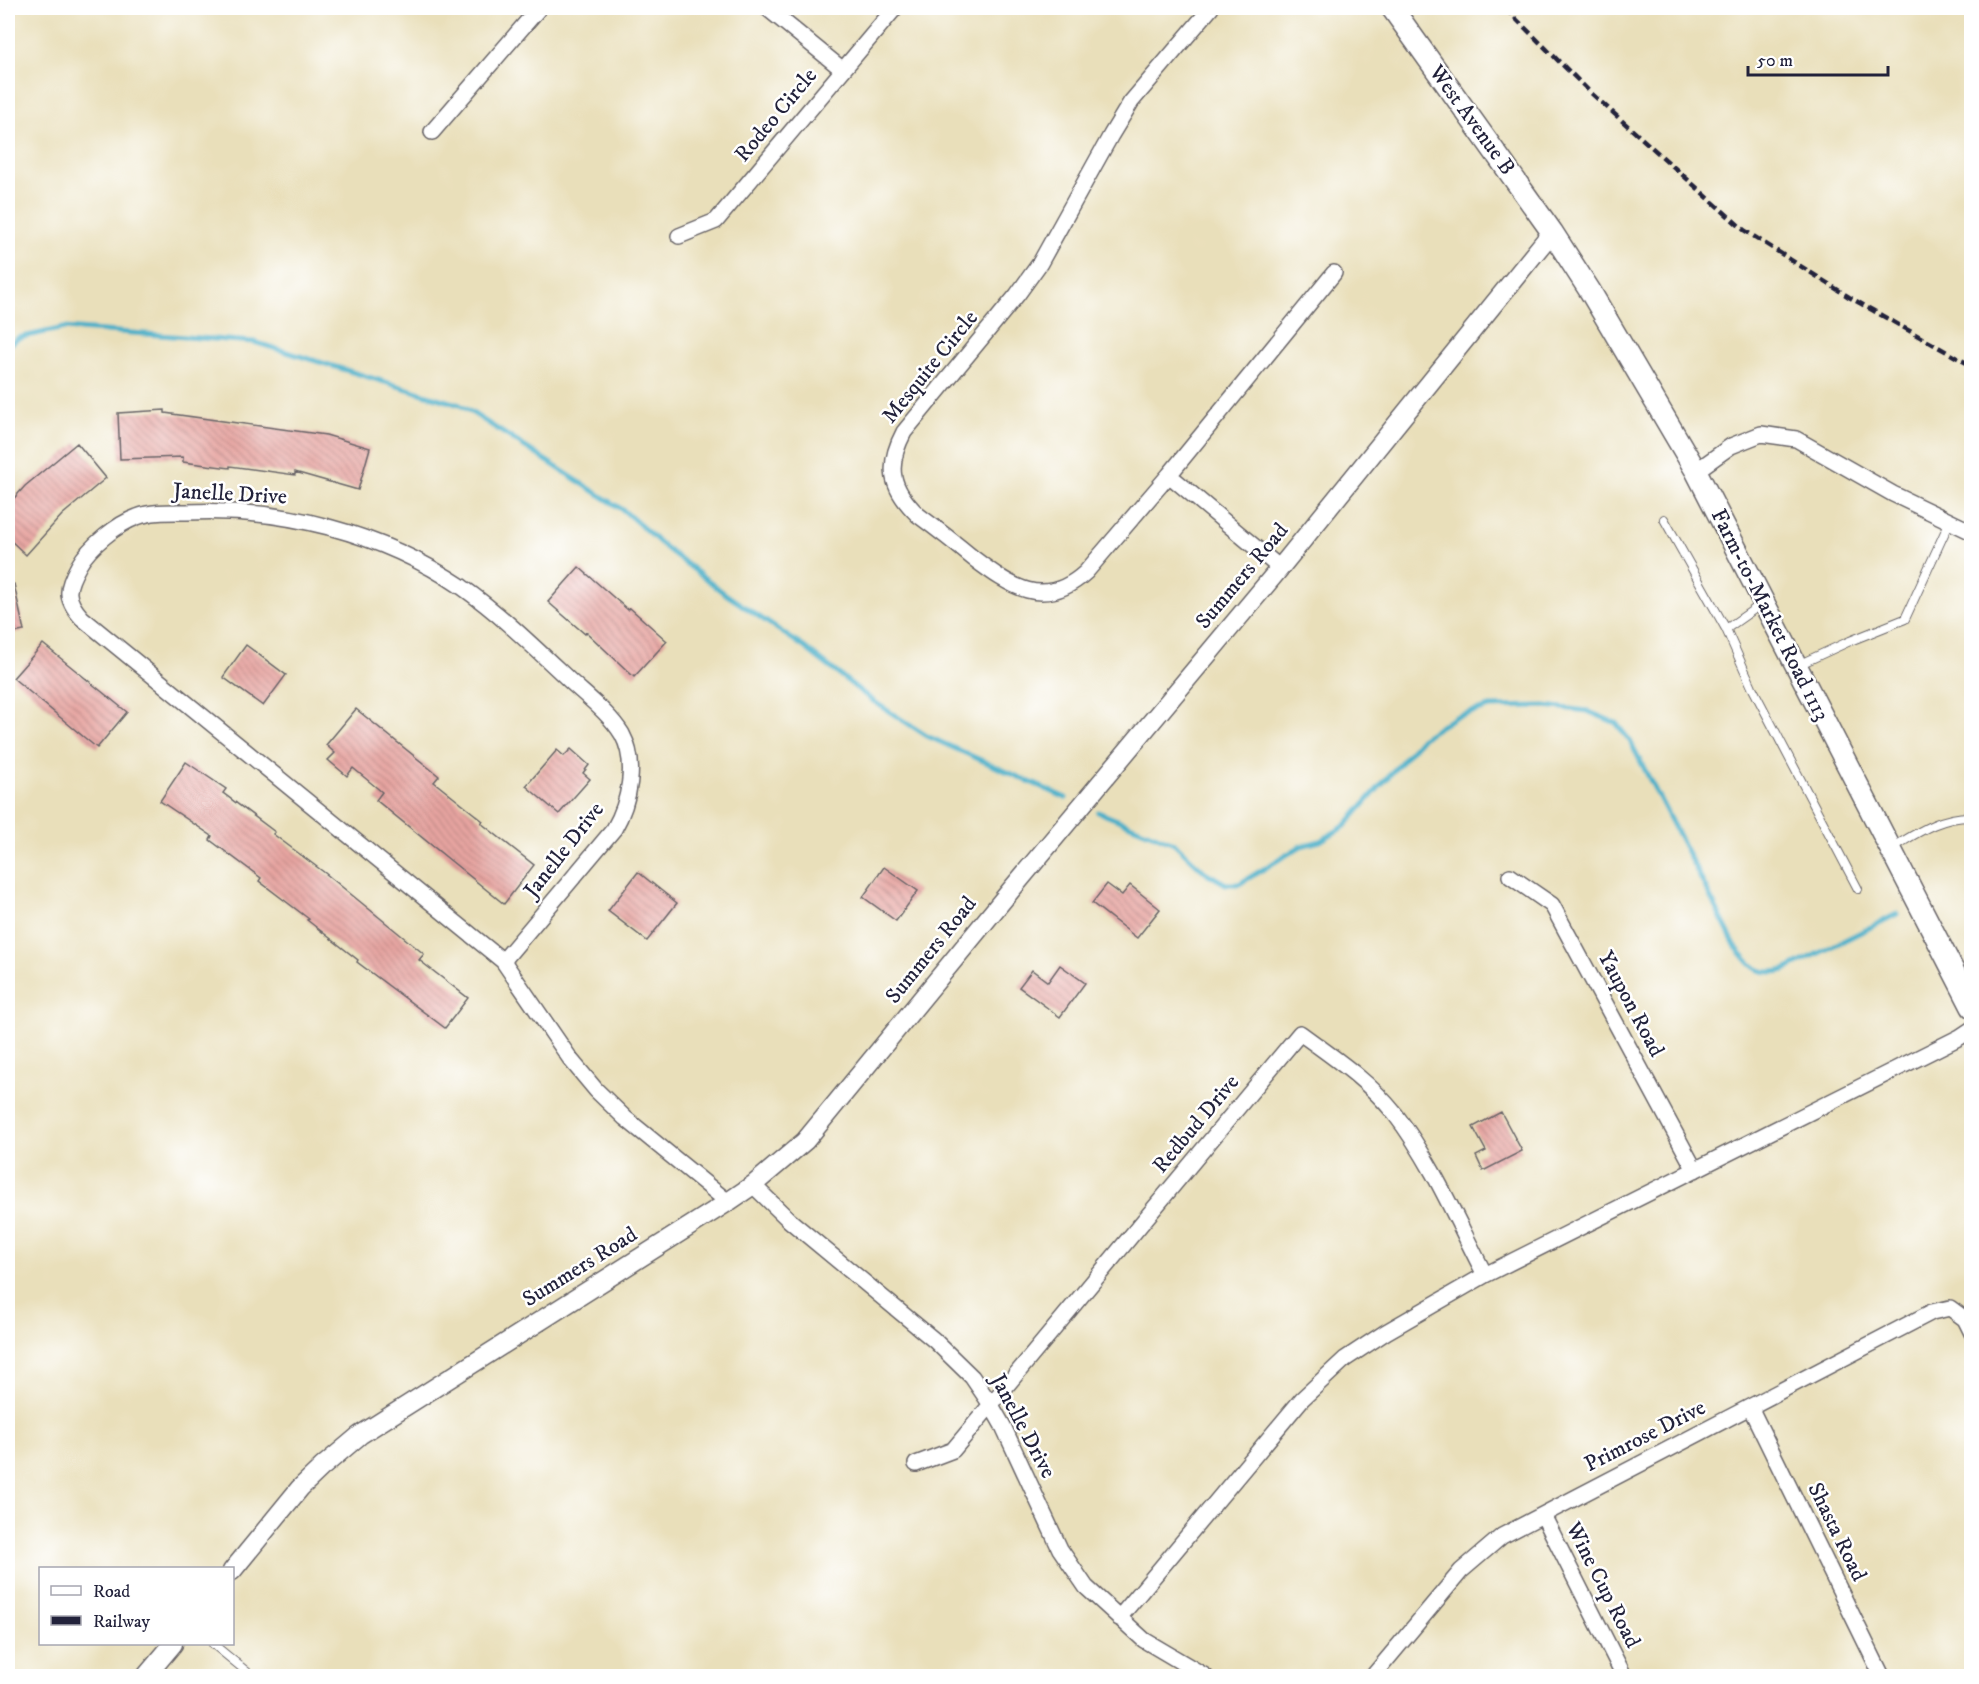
<svg xmlns="http://www.w3.org/2000/svg" width="1979" height="1684" font-family="'IM FELL DW Pica',serif">
<defs>
<pattern id="building-back-hatch" width="6" height="6" patternUnits="userSpaceOnUse" patternTransform="scale(1.5)"><rect width="6" height="6" fill="#e7a4a0"/><path d="M-1 5l2 2M0 0l6 6M5-1l2 2" fill="none" stroke="#bb8584"/></pattern>
</defs>
<rect width="100%" height="100%" fill="#fff"/>
<filter id="ink" filterUnits="userSpaceOnUse"><feTurbulence type="fractalNoise" baseFrequency=".0167" numOctaves="2"/><feDisplacementMap in="SourceGraphic" scale="12" xChannelSelector="R" yChannelSelector="G"/><feConvolveMatrix kernelMatrix="1 2 1 2 8 2 1 2 1" color-interpolation-filters="sRGB"/></filter>
<filter id="wash" filterUnits="userSpaceOnUse"><feTurbulence type="fractalNoise" baseFrequency=".008" numOctaves="4" result="noise"/><feDisplacementMap in="SourceGraphic" scale="24" xChannelSelector="R" yChannelSelector="G"/><feGaussianBlur stdDeviation="1.35" result="paint"/><feColorMatrix in="noise" values="0 0 0 0 0 0 0 0 0 0 0 0 0 0 0 0 0 1.4 0 .05"/><feComposite in="paint" operator="in"/></filter>
<g filter="url(#wash)">
<rect width="100%" height="100%" fill="#e9dfba"/>
<g fill="none" stroke-linecap="round" stroke-linejoin="round">
<path stroke="#48afc8" stroke-width="5" d="M8,346L18,338L64,328L254,342L460,405L623,510L666,548L724,593L804,647L873,701L927,736L1066,798
M1098,812L1174,843L1205,872L1226,884H1239L1301,846L1320,841L1345,826L1423,737L1455,717L1490,707L1545,706L1587,711L1616,723L1630,741L1736,947C1753,967 1757,977 1785,970L1897,914"/>
</g>
<g id="blocks">
<path fill="url(#building-back-hatch)" d="M165,410V413L326,435L370,448L358,490L295,472V475L230,466V468L183,462V457L120,459L118,413Z
M77,443L106,478L62,515L26,555L8,538V505L25,486Z
M579,567L628,610L630,608L667,641L634,677L586,632L585,634L548,602Z
M14,584L24,631L8,634V585Z
M43,644L127,712L97,748L13,678Z
M246,645L286,675L263,706L223,677Z
M356,709L439,776L434,782L483,821L481,823L534,865L504,904L376,800L382,792L353,768L347,776L328,760L335,753L326,745Z
M571,749L589,765L583,773L590,779L559,814L526,786L557,750L564,756Z
M186,762L226,789L223,793L275,832L273,834L325,873L424,954L419,960L468,998L445,1028L357,962L358,960L307,920L309,919L259,881L261,878L210,840L212,836L160,801Z
M884,867L918,891L896,921L863,897Z
M638,872L677,903L647,941L608,911Z
M1107,884L1122,895L1130,885L1160,909L1137,938L1092,903Z
M1060,965L1085,983L1060,1017L1019,987L1032,970L1048,982Z
M1501,1112L1522,1151L1483,1171L1476,1156L1486,1151L1473,1127Z"/>
</g>
</g>
<g filter="url(#ink)">
<use href="#blocks" fill-opacity="0" stroke="#686467" stroke-width="1.5"/>
<g fill="none" stroke-linecap="round" stroke-linejoin="round">
<defs>
<path id="service" d="M1664,519L1726,629L1763,603
M1726,629L1752,687L1858,889
M1798,665L1850,641L1905,619L1950,521
M1892,848C1917,833 1941,816 1972,817
M213,1644L252,1676
M465,1676H476"/>
<path id="minor" d="M767,8L843,70
M1211,8L1131,102L1111,135L1040,263L1017,295L904,432C886,466 890,488 918,515C937,529 955,543 973,558C1010,586 1044,611 1086,572L1169,475L1334,273
M432,132L539,8
M679,236L716,221L895,8
M1696,471L1731,446L1761,434L1796,439L1893,494L1972,532
M1169,475L1280,568
M1510,876L1552,905L1695,1170
M503,961L614,829C629,803 638,763 622,734C609,713 586,696 568,679C534,647 500,614 462,587C382,533 282,507 186,512C171,512 152,511 137,517C117,524 89,547 79,565C66,588 64,598 82,618L503,961L571,1060L596,1090L625,1118L728,1202
M753,1185L789,1220L934,1340L972,1377L991,1405L1003,1426L1060,1549L1086,1587L1144,1640L1205,1676
M1750,1407L1882,1676
M916,1464L953,1450L1300,1033C1333,1057 1369,1081 1395,1114C1432,1162 1457,1221 1485,1275
M1543,1515L1624,1676
M1119,1618L1302,1399L1345,1359L1386,1332L1485,1275L1960,1037L1972,1029
M1373,1676L1461,1571L1502,1536L1932,1312L1950,1308L1965,1319L1972,1333"/>
<path id="tertiary" d="M232,1571L300,1488L322,1467L360,1435L728,1202L753,1185L805,1141L1011,890L1280,568L1552,232
M146,1676L173,1644"/>
<path id="secondary" d="M1392,8L1552,232L1590,291L1696,471L1972,1007"/>
</defs>
<use href="#service" stroke="#686467" stroke-width="10"/>
<use href="#minor" stroke="#686467" stroke-width="18"/>
<use href="#tertiary" stroke="#686467" stroke-width="21"/>
<use href="#secondary" stroke="#686467" stroke-width="24"/>
<use href="#service" stroke="#fff" stroke-width="8"/>
<use href="#minor" stroke="#fff" stroke-width="15"/>
<use href="#tertiary" stroke="#fff" stroke-width="18"/>
<use href="#secondary" stroke="#fff" stroke-width="21"/>
<path stroke="#22223b" stroke-width="4.5" stroke-dasharray="9 4.5" stroke-linecap="butt" d="M1505,8L1591,93L1744,230L1849,297L1972,366"/>
</g>
</g>
<g text-anchor="middle" dominant-baseline="central" stroke-width="5" stroke-linejoin="round" paint-order="stroke">
<g font-size="22" fill="#22223b" stroke="#fff">
<text transform="translate(776 115) rotate(-50)">Rodeo Circle</text>
<text transform="translate(1472 120) rotate(54)">West Avenue B</text>
<text transform="translate(930 367) rotate(-51)">Mesquite Circle</text>
<text transform="translate(230 494) rotate(3)">Janelle Drive</text>
<text transform="translate(1242 576) rotate(-50)">Summers Road</text>
<text transform="translate(1770 615) rotate(63)">Farm-to-Market Road 1113</text>
<text transform="translate(564 850) rotate(-52)">Janelle Drive</text>
<text transform="translate(931 950) rotate(-51)">Summers Road</text>
<text transform="translate(1631 1004) rotate(62)">Yaupon Road</text>
<text transform="translate(1196 1124) rotate(-50)">Redbud Drive</text>
<text transform="translate(580 1267) rotate(-32)">Summers Road</text>
<text transform="translate(1023 1426) rotate(62)">Janelle Drive</text>
<text transform="translate(1645 1436) rotate(-27)">Primrose Drive</text>
<text transform="translate(1837 1532) rotate(64)">Shasta Road</text>
<text transform="translate(1603 1585) rotate(63)">Wine Cup Road</text>
</g>
</g>
<rect width="1979" height="1684" fill="none" stroke="#fff" stroke-width="30"/>
<rect x="39" y="1567" width="195" height="78" fill="#ffffff" stroke="#a7a7b1" stroke-width="1.5"/>
<rect x="51" y="1586" width="30" height="9" fill="#ffffff" stroke="#a7a7b1" stroke-width="1.5"/>
<text x="93" y="1597" font-size="18" fill="#22223b">Road</text>
<rect x="51" y="1616" width="30" height="9" fill="#22223b" stroke="#a7a7b1" stroke-width="1.5"/>
<text x="93" y="1627" font-size="18" fill="#22223b">Railway</text>
<path d="M1748 66v9h140v-9" fill="none" stroke="#22223b" stroke-width="3"/>
<text x="1757" y="66" font-size="18" fill="#22223b" stroke="#ffffff" stroke-width="4.5" paint-order="stroke">50 m</text>
</svg>
